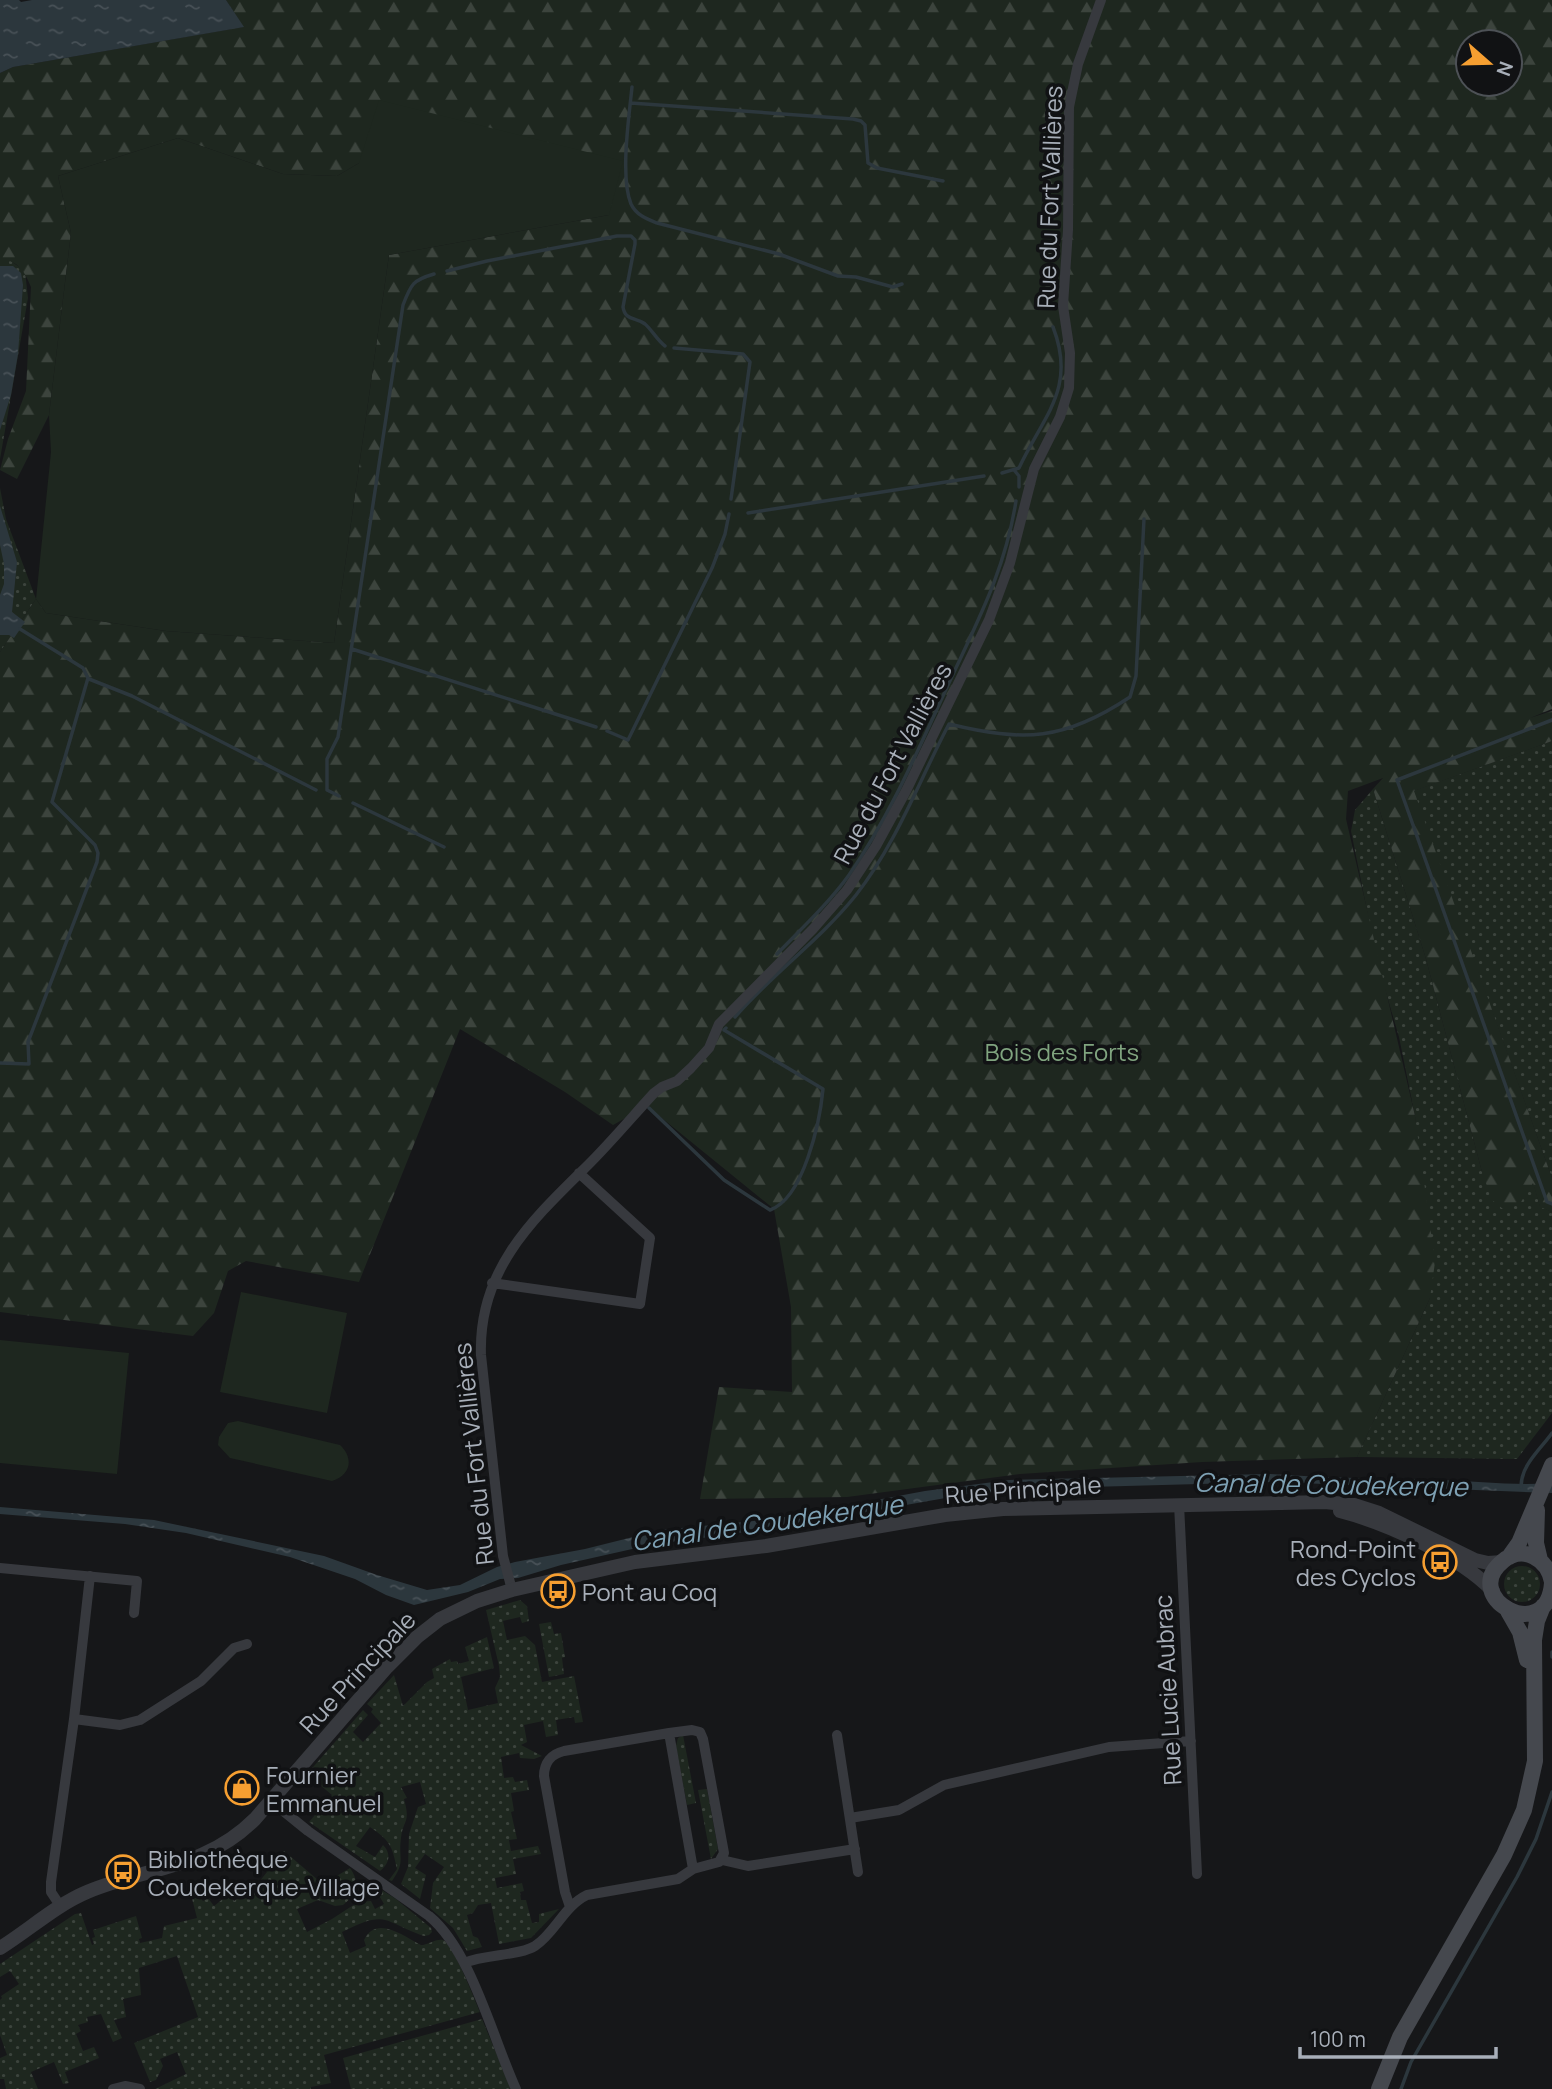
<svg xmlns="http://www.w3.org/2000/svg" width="1552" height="2089" font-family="Manrope,sans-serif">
<defs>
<pattern id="grass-dots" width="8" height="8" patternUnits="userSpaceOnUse" patternTransform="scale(1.75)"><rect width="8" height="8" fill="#1e271f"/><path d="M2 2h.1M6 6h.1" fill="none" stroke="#3c443d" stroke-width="1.8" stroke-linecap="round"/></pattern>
<pattern id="forest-firs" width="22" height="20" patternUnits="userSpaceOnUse" patternTransform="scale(1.75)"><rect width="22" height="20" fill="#1e271f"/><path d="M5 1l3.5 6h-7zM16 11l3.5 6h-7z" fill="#3c443d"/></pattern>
<pattern id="water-ripples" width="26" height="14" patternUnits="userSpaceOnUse" patternTransform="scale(1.75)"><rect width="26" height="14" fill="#2c373d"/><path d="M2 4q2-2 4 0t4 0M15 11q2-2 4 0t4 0" fill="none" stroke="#485157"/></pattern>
</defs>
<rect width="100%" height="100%" fill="#161719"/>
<path fill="url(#grass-dots)" d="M0,259H8L25,271L28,298L0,459Z
M0,488L6,519L36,599L0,652Z
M1552,741V1178L1413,791Z
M1373,789L1426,959L1482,1172L1533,1182L1540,1206L1552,1212V1413L1517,1459L1357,1457L1430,1298L1415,1116L1399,1037L1378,965L1351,831L1355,810Z
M1504 1584a18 18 0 1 1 36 0a18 18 0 1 1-36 0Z
M520,1600L527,1606L529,1621L522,1623L520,1617L503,1621L507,1640L525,1636L535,1645L542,1682L574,1676L583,1722L575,1723L574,1717L556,1720L558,1735L546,1737L543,1721L524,1725L527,1742L521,1745L542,1756L534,1759L520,1758L519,1753L501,1757L504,1778L513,1777L515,1782L527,1780L529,1790L511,1793L514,1811L511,1812L517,1839L509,1840L511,1851L538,1846L541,1854L513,1859L516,1874L495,1878L497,1888L522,1883L524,1891L520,1892L521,1900H526L532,1923L539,1922V1914L559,1909L531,1938L499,1944L491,1903L478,1905L473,1913L467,1915L473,1936L478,1938L482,1947L467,1951L453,1928L430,1908L433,1883L444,1867L425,1854L415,1868L426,1875L420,1899L401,1884L408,1867L409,1834L418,1807L426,1804L420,1782L401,1787L407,1798L404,1799C411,1824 403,1819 401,1838C398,1859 406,1861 392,1881L389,1880L397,1869C392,1845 390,1841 370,1827L356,1846L375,1857L383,1845C392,1854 389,1864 380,1871L309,1822L332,1795L307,1774L363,1710L368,1715L353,1732L363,1742L381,1723L371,1712L373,1709L367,1704L394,1675L403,1706L427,1682L434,1678L432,1669L450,1659L451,1662L457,1661L458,1664L469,1661L465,1647L487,1637L494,1668L461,1677L468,1710L498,1703L495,1688L500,1677L499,1666L486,1610Z
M551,1622L554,1634L561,1633L565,1657L562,1658L564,1674L549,1677L539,1624Z
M683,1735L696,1803L687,1805L676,1746L678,1738Z
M707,1789L718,1849L711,1859L698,1790Z
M284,1851L318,1880L320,1886L350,1868C360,1882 357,1894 343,1905L335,1906L318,1900L297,1909L307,1932L332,1919L358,1902L371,1901L375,1909L384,1904L377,1892L369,1896L362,1890L361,1884L366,1880L396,1899L431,1928L432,1932L429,1935L424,1936C382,1921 387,1909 342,1932L350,1953L366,1946L364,1940C376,1915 402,1935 421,1945C427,1945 437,1938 443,1940C453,1944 475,2000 480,2012L324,2055L331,2083L311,2087V2089H155L186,2074L177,2052L160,2059L163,2066L156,2080L150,2082L134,2043L198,2017L177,1956L139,1968L141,1995L123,1999L126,2017L114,2020L122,2038L113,2042L101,2014L87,2017L88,2022L78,2025L81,2031L76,2034L83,2051L94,2047L99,2058L65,2072L69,2083L63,2084L54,2062L31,2072L38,2089H6L4,2079H0V2058L7,2055L0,2035V2000L2,1998L1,1996L19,1984L10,1971L0,1977V1964L75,1914L81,1913L92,1945L94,1944L92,1938L95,1937L93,1930L136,1916L142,1938L139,1939L140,1943L162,1938L164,1926L197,1918L188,1883L203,1901L208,1898L214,1906L229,1894L234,1901L255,1887L267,1872L262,1868L270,1857L272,1859L269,1868L271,1870L274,1866L281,1871L287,1864L279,1858Z
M482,2019L511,2089H351L343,2058Z"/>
<path fill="url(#forest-firs)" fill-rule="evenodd" d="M226,0H1552V709L1530,718L1552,711V741L1414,791L1552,1178V1212L1540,1207L1533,1183L1519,1205L1503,1209L1492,1200L1482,1172L1426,959L1373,789L1383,778L1348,791L1346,819L1415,1116L1435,1262L1430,1298L1357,1457L1202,1462L1020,1474L847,1497L700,1499L719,1387L792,1392L791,1307L774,1209L647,1106L613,1125L565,1092L460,1029L359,1282L246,1261L228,1271L214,1313L193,1336L0,1312V652L36,599L46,613L166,631L334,643L389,255L609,215L359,163L337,176L283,174L178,138L58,176L71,233L49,415L17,479L0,470L8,439L26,391L31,287C25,272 18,260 0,259V73L13,67L243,27ZM1468,42H1510V84H1468Z"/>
<path fill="#1e271f" d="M379,100L623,161L609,215L389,255L334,643L166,631L46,613L36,599L51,452L49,415L71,233L58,176L178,138L283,174L337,176L359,163Z
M241,1292L347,1313L327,1413L220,1392Z
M0,1340L129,1353L117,1474L0,1463Z
M238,1421L340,1445C354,1458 351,1475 332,1481L230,1458L218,1445L219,1437L228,1423Z"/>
<path fill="url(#water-ripples)" d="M0,0H19L21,2L32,0H226L244,27L13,67L0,73Z
M0,266H13L21,273L23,285L18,354L11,395L0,430Z
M0,506L17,562L12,612L25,622L14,638L9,635H0V595L4,584V564L0,545Z
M1269,1474C1326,1478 1383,1479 1440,1480C1477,1481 1514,1486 1552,1483V1493L1275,1482L1052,1488L968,1494L776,1528L650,1545L561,1565L518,1578L500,1579L468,1592L414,1605L386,1595L355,1579L290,1557L186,1533L125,1524L0,1514V1507L154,1520L324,1556L377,1575L427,1590L460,1585L497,1567L515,1562L585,1549L661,1530L774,1519L925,1491L1009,1480Z"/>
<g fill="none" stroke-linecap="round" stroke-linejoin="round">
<path stroke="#2c373d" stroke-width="3.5" d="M632,87C629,117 620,177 631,204C636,215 647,219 657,223L779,254L838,276L856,277L893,287L902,284
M631,103L853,119L861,121L865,125L868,163L877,168L943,181
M447,271L487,261L617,236H631L635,240V244L623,307C625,321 636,317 645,324C652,330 657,340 665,346
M674,348L743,354L750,362L731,499
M1014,470L1019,476V487
M1002,473L1019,468C1043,416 1077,389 1053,327
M748,513L984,476
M352,649L596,727
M89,679L132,696L316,790
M1552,720L1397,780L1547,1202L1552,1204
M607,731L628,740L712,568L725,534L729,514
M339,796L327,790V759L338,737L403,305C411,284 413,280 434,274
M353,803L444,847
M777,954C802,928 828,904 849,875C890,816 918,750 948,685C977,622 1005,571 1016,501
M735,1017C773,973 820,940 856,895C896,844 919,781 949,724C1024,742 1064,741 1130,697L1136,676L1144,519
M0,1063L29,1064L28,1042L97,862L98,853L95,845L52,802L88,678L83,668L20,629
M649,1108L724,1180L770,1210C804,1198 820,1121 823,1089L724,1030L726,1028
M1521,1487C1521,1465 1540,1450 1552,1433
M1552,1652V1657
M1401,2089L1411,2062L1517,1877L1536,1839L1552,1792"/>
<path stroke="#37393e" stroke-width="10" d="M492,1283L640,1304L650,1238L579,1173
M1179,1504L1197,1874
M0,1568L137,1581L134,1613
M512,1590L503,1556L481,1355C478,1270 532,1220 588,1165C611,1142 632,1117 654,1093L662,1087L677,1081L691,1068L709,1048L719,1024L813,929L847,890L876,846L906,791L989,620L1010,563L1034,469L1060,417L1069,388L1070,353L1063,306L1068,230L1069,107L1078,64L1101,0
M74,1719L120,1725L140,1720L201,1681L234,1648L247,1644
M837,1735L858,1872
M271,1801L308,1831L429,1916C471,1950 493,2039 516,2089
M850,1818L899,1810L944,1785L1109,1747L1191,1741
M722,1860L748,1866L855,1849
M61,1907L51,1892V1882L74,1719L90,1576
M570,1907L565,1892L544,1776C544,1763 551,1754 564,1751L669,1733
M464,1963C485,1954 519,1956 535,1946C555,1933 564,1906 587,1895L678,1879L693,1869L719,1862L724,1853L703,1739L700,1732L692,1730L669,1733L693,1869
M113,2089L125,2086L140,2089"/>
<path stroke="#37393e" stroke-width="14" d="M1340,1511C1386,1523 1460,1556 1493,1591
M0,1948C29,1930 56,1905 87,1892C147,1867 205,1869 255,1819L387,1667L417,1637L440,1619L477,1601L512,1590L635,1562L766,1546L945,1515L1003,1509L1325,1502L1354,1505L1379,1513L1475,1560L1488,1563L1502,1562"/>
<path stroke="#45484e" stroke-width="16" d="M1537,1510L1536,1543L1540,1560
M1509,1557L1519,1543L1552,1465
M1552,1582C1548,1559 1523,1544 1503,1561C1458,1597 1547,1647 1552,1583
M1508,1611L1520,1632L1527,1660
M1379,2089L1400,2037L1504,1855L1524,1810L1535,1761L1534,1640L1537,1621L1543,1606"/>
</g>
<defs>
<symbol id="bus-ring" viewBox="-11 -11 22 22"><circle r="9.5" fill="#111214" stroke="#f69f31" stroke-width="1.5"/><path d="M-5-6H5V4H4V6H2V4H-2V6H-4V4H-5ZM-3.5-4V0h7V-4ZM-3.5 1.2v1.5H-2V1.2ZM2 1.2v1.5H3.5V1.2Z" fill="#f69f31"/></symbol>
<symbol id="shop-ring" viewBox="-11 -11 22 22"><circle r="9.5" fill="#111214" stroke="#f69f31" stroke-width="1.5"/><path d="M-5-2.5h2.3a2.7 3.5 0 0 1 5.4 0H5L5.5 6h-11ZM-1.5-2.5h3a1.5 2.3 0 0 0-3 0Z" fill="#f69f31"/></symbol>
</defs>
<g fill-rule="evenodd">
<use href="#bus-ring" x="1421" y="1543" width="38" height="38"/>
<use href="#bus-ring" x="539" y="1572" width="38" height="38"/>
<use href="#shop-ring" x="223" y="1769" width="38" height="38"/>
<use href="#bus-ring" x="104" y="1853" width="38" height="38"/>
</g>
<g text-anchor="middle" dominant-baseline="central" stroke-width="7" stroke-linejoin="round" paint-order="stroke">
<g font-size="24" fill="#a8afb9" stroke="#111214">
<text transform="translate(1049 197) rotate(-88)">Rue du Fort Vallières</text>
<text transform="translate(892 763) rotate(-62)">Rue du Fort Vallières</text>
<text transform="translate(473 1454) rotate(-96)">Rue du Fort Vallières</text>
<text transform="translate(1023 1489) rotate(-4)">Rue Principale</text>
<text transform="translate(357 1672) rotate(-47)">Rue Principale</text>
<text transform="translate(1167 1690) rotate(-93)">Rue Lucie Aubrac</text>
</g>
<g font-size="24" fill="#80a47f" stroke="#111214">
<text x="1062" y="1051">Bois des Forts</text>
</g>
<g font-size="24" fill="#a8afb9" stroke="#111214" text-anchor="start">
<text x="1416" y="1548" text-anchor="end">Rond-Point<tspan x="1416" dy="28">des Cyclos</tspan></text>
<text x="582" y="1591">Pont au Coq</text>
<text x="266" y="1774">Fournier<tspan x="266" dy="28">Emmanuel</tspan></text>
<text x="148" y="1858">Bibliothèque<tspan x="148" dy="28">Coudekerque-Village</tspan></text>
</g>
<g font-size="26" font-style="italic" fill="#7ea1b4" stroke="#111214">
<text transform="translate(1331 1484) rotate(1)">Canal de Coudekerque</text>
<text transform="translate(767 1522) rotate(-8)">Canal de Coudekerque</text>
</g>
</g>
<g transform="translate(1489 63) rotate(110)"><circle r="33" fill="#111214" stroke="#4d5156" stroke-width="2"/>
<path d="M0-5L12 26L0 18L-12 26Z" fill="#f69f31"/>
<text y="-10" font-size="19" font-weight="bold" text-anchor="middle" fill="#a8afb9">N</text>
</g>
<path d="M1300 2047v10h196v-10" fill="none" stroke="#a8afb9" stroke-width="3.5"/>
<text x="1310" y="2047" font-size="21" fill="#a8afb9" stroke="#111214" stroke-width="5" paint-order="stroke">100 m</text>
</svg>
